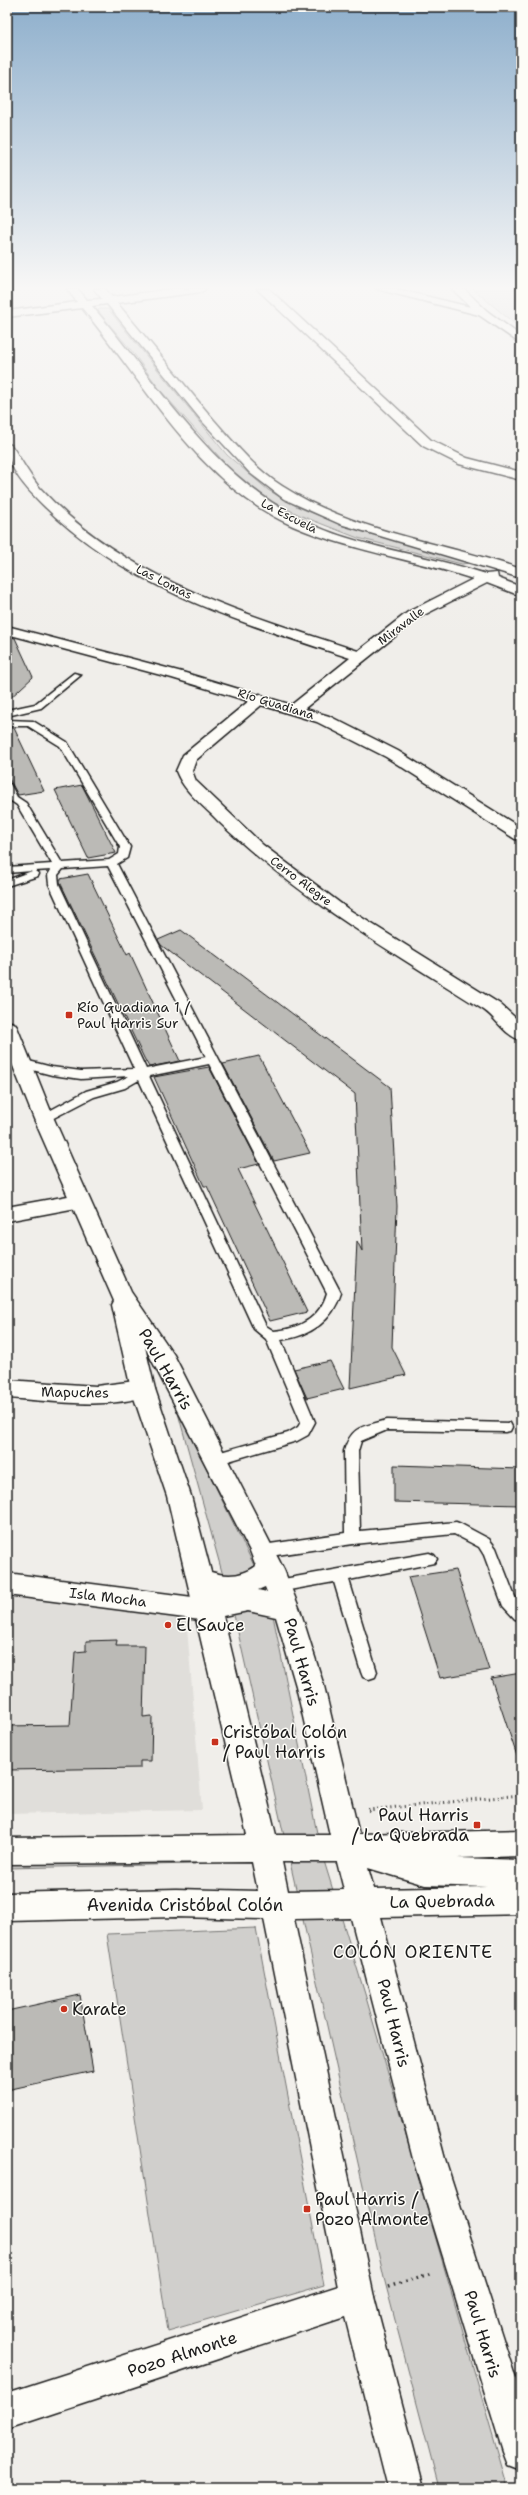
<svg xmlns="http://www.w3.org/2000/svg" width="528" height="2495" font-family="'Shantell Sans',sans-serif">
<rect width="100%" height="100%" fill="#f0eeea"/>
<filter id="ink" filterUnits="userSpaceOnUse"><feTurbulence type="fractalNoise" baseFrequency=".025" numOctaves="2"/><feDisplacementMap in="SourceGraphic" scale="8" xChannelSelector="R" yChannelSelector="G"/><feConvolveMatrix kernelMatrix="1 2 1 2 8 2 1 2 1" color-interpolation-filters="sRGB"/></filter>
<g filter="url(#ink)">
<path fill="#e0deda" d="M7,1585L185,1603L202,1810L7,1814Z"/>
<path fill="#d0cfcc" stroke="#767674" d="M473,289H521V329Z
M99,309H108L227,455L268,490L298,507L339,524L470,563L462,564L358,538L304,517L260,496L231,470L161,391L131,350L98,311Z
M176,1406L269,1596L320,1848L365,1994L508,2488H439L384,2278L235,1619Z
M195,1856V1864L7,1868V1860Z
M256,1928L324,2285L168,2331L107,1934Z"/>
<path fill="#bbbab6" stroke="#1c1c1c" d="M7,636L15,638L33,677L7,701Z
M7,728H14L44,791L18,795L7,775Z
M82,785L116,853L88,858L55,790Z
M88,874L127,955L130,953L180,1061L149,1067L144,1058L60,882V879Z
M181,930L390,1087L397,1206L392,1347L406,1375L350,1388L357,1241L362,1251L355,1094L161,945L158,940Z
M259,1056L310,1153L274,1161L223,1064Z
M209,1067L259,1164L238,1169L307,1312L270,1321L207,1186H204L154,1077Z
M330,1361L344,1389L307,1398L294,1369Z
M394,1465L521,1469V1505L394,1502Z
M456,1570L489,1670L440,1678L408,1577Z
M117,1640L116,1646H145L143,1717L152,1716L151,1761H140V1768L7,1770V1726L70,1725L75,1652L86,1651V1641Z
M521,1673V1755L517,1756L491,1678Z
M80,1995L93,2071L7,2090V2011Z"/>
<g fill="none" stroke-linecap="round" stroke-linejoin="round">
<defs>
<path id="service" d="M74,673L81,675L41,708L7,716V710L35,704Z
M7,720L33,721L67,742L130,847L127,858L117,864L341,1293C332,1322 310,1336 281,1340L315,1422L308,1435L297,1441L215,1465L210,1463L208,1459L210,1455L288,1433L298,1427L301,1422L266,1339L254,1329L139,1080L125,1088L94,1097L44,1123L40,1122L38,1119L40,1116L86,1091L117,1082L129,1076L81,1079L52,1075L17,1066L15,1063L21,1059L52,1067L81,1071L134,1069L49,884L48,875L51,870L35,871L39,874L38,876L7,886V880L32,871L7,873V867L52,864L17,805L8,799L7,783L10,784L17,797L26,803L62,863L109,860L119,854L120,847L60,746L28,726H7ZM108,866L206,1057L146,1069L59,884L58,875L63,869ZM209,1064L327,1293C320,1318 299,1329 274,1331L266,1326L149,1076Z
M387,1420L510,1423L512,1427L510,1431L505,1432L387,1430L361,1441L358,1451L360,1531L456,1522L461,1524L489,1539L496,1548L515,1597L521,1604V1620L515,1619L503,1606L484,1555L479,1547L454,1534L353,1544L263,1557L258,1555L255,1551L258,1547L263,1545L345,1533L344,1451C352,1425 363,1427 387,1420Z
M429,1553L434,1555L437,1559L434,1563L349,1580L377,1672L375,1677L369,1679L363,1677L361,1672L334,1582L278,1592L273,1590L270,1586L273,1582L278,1580Z"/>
<path id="minor" d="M67,289H78L87,300L102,299L94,289H105L112,297L173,289H206L201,292L117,303C149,341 181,381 213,419C234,443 255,469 282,486C353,532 442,542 521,569V578L340,524L284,499L250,473L202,421L107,304L92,306C157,382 208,472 300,519C357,548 425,554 486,574L497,573L498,578L521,587V596L487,583L418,618L300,712H290L287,709L290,706L350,658C240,622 126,588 43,505C26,488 7,468 7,444L11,445C21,459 29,475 40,488C123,579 246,614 358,651L408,612L473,579C414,559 351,551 293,526C198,484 145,383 82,308L7,317V311L77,302Z
M257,289H269L431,440L467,458L521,472V480L459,464L423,446Z
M376,289H396L487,311L488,313L483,316Z
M260,694L268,699L265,702L196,760L192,771L196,781L263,845L348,909L500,1004L521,1023V1040C505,1036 497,1019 484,1010C392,952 297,897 218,821C203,805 184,792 176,771L183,755L255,696Z
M79,1194L87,1196L90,1201L87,1206L7,1221V1207Z
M7,1380L96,1386L143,1380L151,1383L155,1389L151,1395C105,1410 54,1401 7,1398Z
M7,1573L208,1599L217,1602L221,1610L217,1618L208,1621L7,1595Z
M357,2280L369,2285L374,2297L369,2309L7,2429V2393Z"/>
<path id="tertiary" d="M452,289H464L487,311L521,336V344L479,315Z
M7,626L182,672L329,716L398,751L521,828V840L515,839L386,757L317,722L172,678L7,634Z
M7,1021L14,1023L17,1027L54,1119L131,1292L174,1355L284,1570L300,1610L324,1686L359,1834L521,1830V1856L457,1858L521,1860V1914L381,1917L445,2159L521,2395V2470L508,2465L503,2452L413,2159L351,1918L294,1919L374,2297L424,2488H388L340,2297L264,1919L176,1917L7,1921V1893L176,1889L258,1891L252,1862L7,1864V1838L247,1835L167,1496L131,1389L112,1305L114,1301L34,1119L7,1051ZM145,1347L250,1551L256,1566C243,1576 227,1577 211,1572L191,1496L155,1389ZM265,1587L267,1592L258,1590ZM248,1611L276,1617L296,1686L330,1835H276L223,1616ZM282,1862H337L344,1890L288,1891ZM368,1868L425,1885L487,1887L374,1889Z"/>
</defs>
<use href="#service" stroke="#1c1c1c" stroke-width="3"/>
<use href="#minor" stroke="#1c1c1c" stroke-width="3"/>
<use href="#tertiary" stroke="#1c1c1c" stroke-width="3"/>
<path stroke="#1c1c1c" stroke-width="3" stroke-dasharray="1 3.5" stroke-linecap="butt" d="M368,1810L521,1795"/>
<path stroke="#1c1c1c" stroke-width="3.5" stroke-dasharray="1.5 4.5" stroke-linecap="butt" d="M368,1810L373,1809
M388,2287L432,2273"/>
<use href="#service" fill="#fdfcf7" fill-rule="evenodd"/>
<use href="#minor" fill="#fdfcf7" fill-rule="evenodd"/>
<use href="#tertiary" fill="#fdfcf7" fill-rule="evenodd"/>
</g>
</g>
<linearGradient id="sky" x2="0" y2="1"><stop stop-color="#8eafcc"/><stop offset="0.45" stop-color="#f8f7f6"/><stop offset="1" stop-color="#f8f7f6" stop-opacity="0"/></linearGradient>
<rect width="528" height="639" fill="url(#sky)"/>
<g fill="#c8321e" stroke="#fdfcf7" stroke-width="1.5">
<rect x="65" y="1011" width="8" height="8" rx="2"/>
<circle cx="168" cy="1625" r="4"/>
<rect x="211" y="1738" width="8" height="8" rx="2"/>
<rect x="473" y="1821" width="8" height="8" rx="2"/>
<circle cx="64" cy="2009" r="4"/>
<rect x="303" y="2205" width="8" height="8" rx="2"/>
</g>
<g text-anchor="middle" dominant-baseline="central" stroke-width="3" stroke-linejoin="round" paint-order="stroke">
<g font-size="12" fill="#1c1c1c" stroke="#fdfcf7">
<text transform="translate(289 516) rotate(27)">La Escuela</text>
<text transform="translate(164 582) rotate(27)">Las Lomas</text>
<text transform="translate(401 626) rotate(-37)">Miravalle</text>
<text transform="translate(276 704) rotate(17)">Río Guadiana</text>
<text transform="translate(301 881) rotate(37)">Cerro Alegre</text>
</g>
<g font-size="14" fill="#1c1c1c" stroke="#fdfcf7" text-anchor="start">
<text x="77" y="1007">Río Guadiana 1 /<tspan x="77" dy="16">Paul Harris Sur</tspan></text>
</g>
<g font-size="14" fill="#1c1c1c" stroke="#fdfcf7">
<text transform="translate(75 1392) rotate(1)">Mapuches</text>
<text transform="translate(108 1597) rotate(7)">Isla Mocha</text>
</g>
<g font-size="17" fill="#1c1c1c" stroke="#fdfcf7">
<text transform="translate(166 1369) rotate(60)">Paul Harris</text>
<text transform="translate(302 1662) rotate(74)">Paul Harris</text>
<text transform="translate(442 1901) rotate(-1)">La Quebrada</text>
<text x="185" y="1905">Avenida Cristóbal Colón</text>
<text transform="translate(394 2023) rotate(76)">Paul Harris</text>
<text transform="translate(483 2334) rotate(73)">Paul Harris</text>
<text transform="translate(182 2354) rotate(-18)">Pozo Almonte</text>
</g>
<g font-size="17" fill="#1c1c1c" stroke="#fdfcf7" text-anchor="start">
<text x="176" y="1625">El Sauce</text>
<text x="223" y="1732">Cristóbal Colón<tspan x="223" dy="20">/ Paul Harris</tspan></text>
<text x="469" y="1815" text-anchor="end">Paul Harris<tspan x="469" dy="20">/ La Quebrada</tspan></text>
<text x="72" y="2009">Karate</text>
<text x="315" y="2199">Paul Harris /<tspan x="315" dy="20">Pozo Almonte</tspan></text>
</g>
<g font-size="18" letter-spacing="1" fill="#1c1c1c" stroke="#fdfcf7">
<text x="413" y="1952">COLÓN ORIENTE</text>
</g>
</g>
<rect width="528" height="2495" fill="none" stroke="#fdfcf7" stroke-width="24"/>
<rect x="12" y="12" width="504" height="2471" fill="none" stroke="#1c1c1c" stroke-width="1.5" filter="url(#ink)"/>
</svg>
